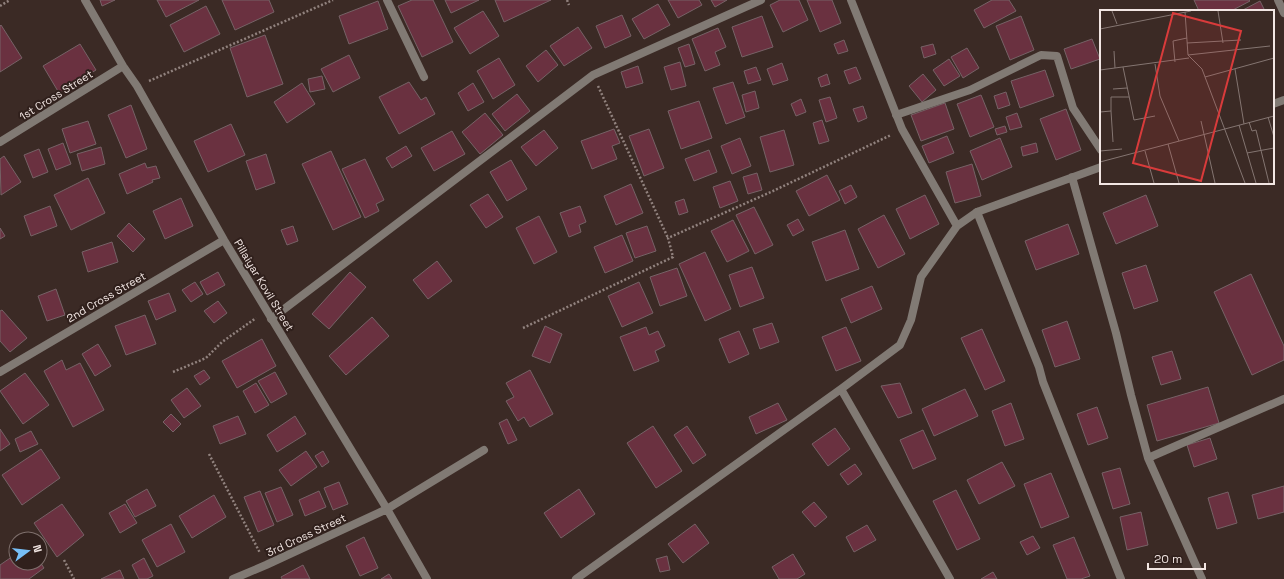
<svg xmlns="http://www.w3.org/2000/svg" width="1284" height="579" font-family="'Space Grotesk',sans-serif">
<rect width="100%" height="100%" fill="#3b2a25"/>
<path fill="#6a3140" stroke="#766266" d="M100,0H115L102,6Z
M157,0H199L166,17Z
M222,0H269L274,12L235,30Z
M412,0H433L453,42L422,57L398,6Z
M445,0H479L451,13Z
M495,0H551L504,22Z
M668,0H699L702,5L678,18Z
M711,0H727L715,7Z
M780,0H799L808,20L783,32L770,5Z
M807,0H832L841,23L820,32Z
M992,0H1009L1016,11L984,28L974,10Z
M1194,0H1249L1250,1L1231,11H1199Z
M378,1L388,29L349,44L339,16Z
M1260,1L1265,11H1241Z
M658,4L670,25L644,39L632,19Z
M206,6L220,34L184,52L170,25Z
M483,11L499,36L470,54L454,28Z
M622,15L631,36L605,48L596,26Z
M762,16L773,47L742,57L732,27Z
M1021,16L1034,50L1010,60L996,26Z
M1,25L22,58L0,72V26Z
M578,27L592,48L564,66L550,46Z
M718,28L726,47L715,52L720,65L705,71L692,39Z
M265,35L283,84L247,97L230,48Z
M1092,39L1100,59L1071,69L1064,49Z
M844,40L848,51L838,54L834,44Z
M80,44L96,70L59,93L43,66Z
M689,44L695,64L685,67L678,48Z
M933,44L936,54L924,58L921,47Z
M967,48L979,68L963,78L951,57Z
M546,50L558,65L538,82L526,66Z
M349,55L360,78L333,92L321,69Z
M499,58L515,85L493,99L477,71Z
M949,59L960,76L944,86L933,70Z
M680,62L686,86L671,90L664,67Z
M782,63L788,80L773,85L767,69Z
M638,66L643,83L626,88L621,72Z
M756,67L761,80L748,84L744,71Z
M856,67L861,79L849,84L844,71Z
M1045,70L1054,96L1020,108L1011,81Z
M827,74L830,84L821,87L818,78Z
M923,74L936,90L922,102L909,86Z
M322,76L325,89L310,92L308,79Z
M409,82L421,100L426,97L435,114L399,134L379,97Z
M733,82L745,117L726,124L713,88Z
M302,83L315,104L287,123L274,102Z
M473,83L484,102L468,111L458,93Z
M755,91L759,108L746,112L742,95Z
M1006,92L1010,105L998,109L994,96Z
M517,94L530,111L505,131L492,114Z
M981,95L994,127L970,137L957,104Z
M830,97L837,118L826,122L819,100Z
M801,99L806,112L796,116L791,104Z
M699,101L712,138L681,149L668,111Z
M945,103L954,129L921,141L911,115Z
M131,105L147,149L126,158L108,115Z
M863,106L867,118L858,122L853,109Z
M1066,109L1081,150L1056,160L1040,119Z
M485,113L503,135L480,154L462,132Z
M1017,113L1022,127L1010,130L1006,117Z
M822,120L829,141L819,144L813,123Z
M88,121L96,144L70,153L62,129Z
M231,124L245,155L208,172L194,141Z
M1005,126L1007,132L997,135L995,129Z
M614,129L620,143L612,146L617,159L592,169L581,141Z
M649,129L664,168L644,176L629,136Z
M544,130L558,148L536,166L521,147Z
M784,130L794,165L770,172L760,137Z
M452,131L465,154L434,171L421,148Z
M947,136L954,153L929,163L922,146Z
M740,138L751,166L732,174L721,146Z
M1000,138L1012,167L982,180L970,151Z
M63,143L71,164L56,170L48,149Z
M1036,143L1038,152L1023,156L1021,147Z
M406,146L412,156L392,168L386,158Z
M101,147L105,164L82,171L77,154Z
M39,149L48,172L33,178L24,155Z
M709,150L717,172L694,181L685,159Z
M331,151L361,217L333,230L302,164Z
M266,154L275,183L256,190L246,161Z
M4,156L21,182L1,195L0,159Z
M365,159L384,200L376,204L379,211L365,218L342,169Z
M511,160L527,189L507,201L490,172Z
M145,163L147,168L156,166L160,178L152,180L153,182L127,194L119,174Z
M972,164L981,196L955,203L946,172Z
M757,173L762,190L748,194L743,177Z
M827,175L840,200L809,216L796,191Z
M88,178L105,213L71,230L54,195Z
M730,181L738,201L720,208L713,187Z
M631,184L643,213L616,225L604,196Z
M851,185L857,197L845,204L839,191Z
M488,194L503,217L486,228L470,205Z
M925,195L939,224L910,239L896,209Z
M1146,195L1158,226L1116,244L1103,213Z
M181,198L193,226L165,239L153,211Z
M684,199L688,212L679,215L675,202Z
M50,206L57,226L31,236L24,216Z
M580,206L586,222L579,225L581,232L569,237L560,213Z
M754,207L773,245L755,254L736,215Z
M884,215L905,254L878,268L858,229Z
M539,216L557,252L534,264L516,228Z
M798,219L804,230L793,236L787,225Z
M733,220L749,251L727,262L711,231Z
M129,223L145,239L133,252L117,236Z
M1068,224L1079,254L1036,270L1025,241Z
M293,226L298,241L287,245L281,230Z
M647,226L656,251L635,258L626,233Z
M0,228L5,236L0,239Z
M845,230L859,269L826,281L812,242Z
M622,235L633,261L605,273L594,247Z
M112,242L118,262L88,272L82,252Z
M705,252L731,309L705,321L679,264Z
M437,261L452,281L428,299L413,280Z
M1146,265L1158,301L1134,309L1122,273Z
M752,267L764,298L740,307L729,275Z
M677,268L687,296L660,306L650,277Z
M218,272L225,285L207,295L200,282Z
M350,272L366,287L329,329L312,314Z
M1251,274L1284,346V360L1252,375L1214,292Z
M195,282L203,294L191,302L182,290Z
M639,282L653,313L622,327L608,296Z
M872,286L882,309L851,323L841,299Z
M56,289L65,315L47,321L38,296Z
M169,293L176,311L156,320L148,301Z
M218,301L227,313L214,323L204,311Z
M2,310L27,338L10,352L0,341V311Z
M145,315L156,344L126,355L115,326Z
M372,317L389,336L346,375L329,356Z
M1067,321L1080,359L1055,367L1042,330Z
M772,323L779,342L760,349L753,329Z
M545,326L562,334L550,363L532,356Z
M646,327L649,335L658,331L665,346L655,351L659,361L634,371L620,337Z
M846,327L861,361L836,371L822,337Z
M982,329L1005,381L985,390L961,338Z
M739,331L749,354L729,363L719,339Z
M262,339L276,366L237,388L222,361Z
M98,344L111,366L95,376L82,354Z
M1172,351L1181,379L1161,385L1152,357Z
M62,360L66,370L80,363L104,410L73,427L44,371Z
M204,370L210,378L200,385L194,376Z
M530,370L553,414L530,427L524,417L518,421L506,401L514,397L506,383Z
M275,372L287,394L271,403L258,381Z
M25,373L49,405L23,424L0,391Z
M256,383L269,405L255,413L243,391Z
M900,383L912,413L898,418L881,386Z
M1208,387L1219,423L1157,441L1147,405Z
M187,388L201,406L184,418L171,400Z
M965,389L978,416L934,436L922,409Z
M778,403L787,420L756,434L749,417Z
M1011,403L1024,439L1005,446L992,411Z
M1097,407L1108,438L1088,445L1077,414Z
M171,414L181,424L173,432L163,422Z
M238,416L246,434L220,444L213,426Z
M295,416L306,434L277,452L267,435Z
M507,419L517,440L508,444L499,423Z
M653,426L682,471L656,488L627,443Z
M687,426L706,455L693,464L674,435Z
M835,428L850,449L828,466L812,444Z
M0,429L10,444L0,451Z
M923,430L936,459L913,469L900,440Z
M31,431L38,444L20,452L15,439Z
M1210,438L1217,459L1194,467L1187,445Z
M41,449L60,478L22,505L2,475Z
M306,451L317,467L291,486L279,470Z
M323,451L329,462L322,467L315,456Z
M1002,462L1015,486L979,504L967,480Z
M855,464L862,474L848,485L840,474Z
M1120,468L1130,504L1113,509L1102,473Z
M1051,473L1069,517L1041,528L1024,484Z
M339,482L348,504L333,510L324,488Z
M1284,486V512L1258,519L1252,495Z
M281,487L293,515L277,522L265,493Z
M147,489L156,506L135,517L126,501Z
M579,489L595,514L561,538L544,513Z
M956,490L980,539L957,550L933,501Z
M260,491L274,525L258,532L244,497Z
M319,491L326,507L305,516L299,500Z
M1228,492L1237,523L1217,529L1208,498Z
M214,495L226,517L192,538L179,516Z
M814,502L827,517L815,527L802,512Z
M62,504L84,535L57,557L34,523Z
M125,504L137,523L120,533L109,513Z
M1141,512L1148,545L1127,550L1120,517Z
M171,524L185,552L157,567L142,540Z
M695,524L709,543L683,563L668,544Z
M867,525L876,540L854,552L846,537Z
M1033,536L1040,548L1027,555L1020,542Z
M364,537L378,568L360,576L346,546Z
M1074,537L1090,576L1081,579H1067L1053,545Z
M16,554V563L40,562L44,568L29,579H0V565Z
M793,554L805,574L797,579H779L772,567Z
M667,556L670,570L660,572L656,559Z
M144,558L153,576L147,579H139L132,565Z
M303,565L310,579H282L281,577Z
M120,570L124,579H101Z
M993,572L997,579H981Z
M389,574L392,579H381Z"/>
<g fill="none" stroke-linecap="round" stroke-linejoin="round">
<path stroke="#91827e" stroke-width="2.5" stroke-dasharray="2 2" stroke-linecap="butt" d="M567,0L569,5
M0,6L10,0
M149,81L333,0
M598,86L668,238
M523,328L673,257L668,238L773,191L891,135
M173,372L206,358L222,342L256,318
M209,454L260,553
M64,560L74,579"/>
<path stroke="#817a74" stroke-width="8" d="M896,115L970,90L1041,55L1057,56L1073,108L1101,150
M977,212L1039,367L1043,382L1121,579
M271,319L593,75L761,0
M387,509L484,450"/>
<path stroke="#817a74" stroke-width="8" d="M85,0L123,66L137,86L224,240L387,509L427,579
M387,0L424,77
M851,0L902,129L957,226
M1273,104L1284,100
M0,142L123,66
M1072,177L1116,333L1131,395L1148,458L1202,579
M0,372L224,240
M841,389L950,579
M1148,458L1284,399
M233,579L266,565L387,509
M576,579L841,389L900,345L911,320L921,277L957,226L977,212L1101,167"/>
<path stroke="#817a74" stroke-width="8" d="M1278,0L1284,13"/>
</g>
<g text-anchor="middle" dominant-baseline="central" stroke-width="4" stroke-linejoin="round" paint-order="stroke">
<g font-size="11" fill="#f2e6e3" stroke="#30201c">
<text transform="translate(56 95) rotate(-32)">1st Cross Street</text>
<text transform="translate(264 285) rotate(59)">Pillaiyar Kovil Street</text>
<text transform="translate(106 297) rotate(-30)">2nd Cross Street</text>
<text transform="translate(306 535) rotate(-25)">3rd Cross Street</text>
</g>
</g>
<g transform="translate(1100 10)">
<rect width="174" height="174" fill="#3b2a25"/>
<path fill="none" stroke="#847571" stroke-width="1" d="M12,1L17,14M118,1L123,33M85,2L88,45L102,59L145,173M0,19L91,1M87,33L141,30M14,41L15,58M88,45L170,36M75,52L73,31L87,28M55,54L60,86L79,131M23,57L34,110L55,106M135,59L144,114M0,60L89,48M105,67L174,48M13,79L27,78M11,101L13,132M0,102L11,101V87H29M168,107L174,127M101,111L115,173M149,112L152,121L156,120L169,173M139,115L156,173M68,134L79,173M0,141L22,139M45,141L54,173M147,143L174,138M0,152L174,106"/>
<path fill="#d93b3b" fill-opacity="0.15" stroke="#d93b3b" stroke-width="2" d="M73,3L141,21L101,171L33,153Z"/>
<rect width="174" height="174" fill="none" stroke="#f2e6e3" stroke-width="2"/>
</g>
<g transform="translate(28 551) rotate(75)"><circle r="19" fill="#30201c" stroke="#7e6f6c"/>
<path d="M0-3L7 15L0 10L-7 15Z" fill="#77bff7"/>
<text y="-6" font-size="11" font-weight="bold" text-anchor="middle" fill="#f2e6e3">N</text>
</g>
<path d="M1148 563v6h57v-6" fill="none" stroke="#f2e6e3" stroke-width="2"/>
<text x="1154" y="563" font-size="12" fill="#f2e6e3" stroke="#30201c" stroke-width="3" paint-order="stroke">20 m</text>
</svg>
